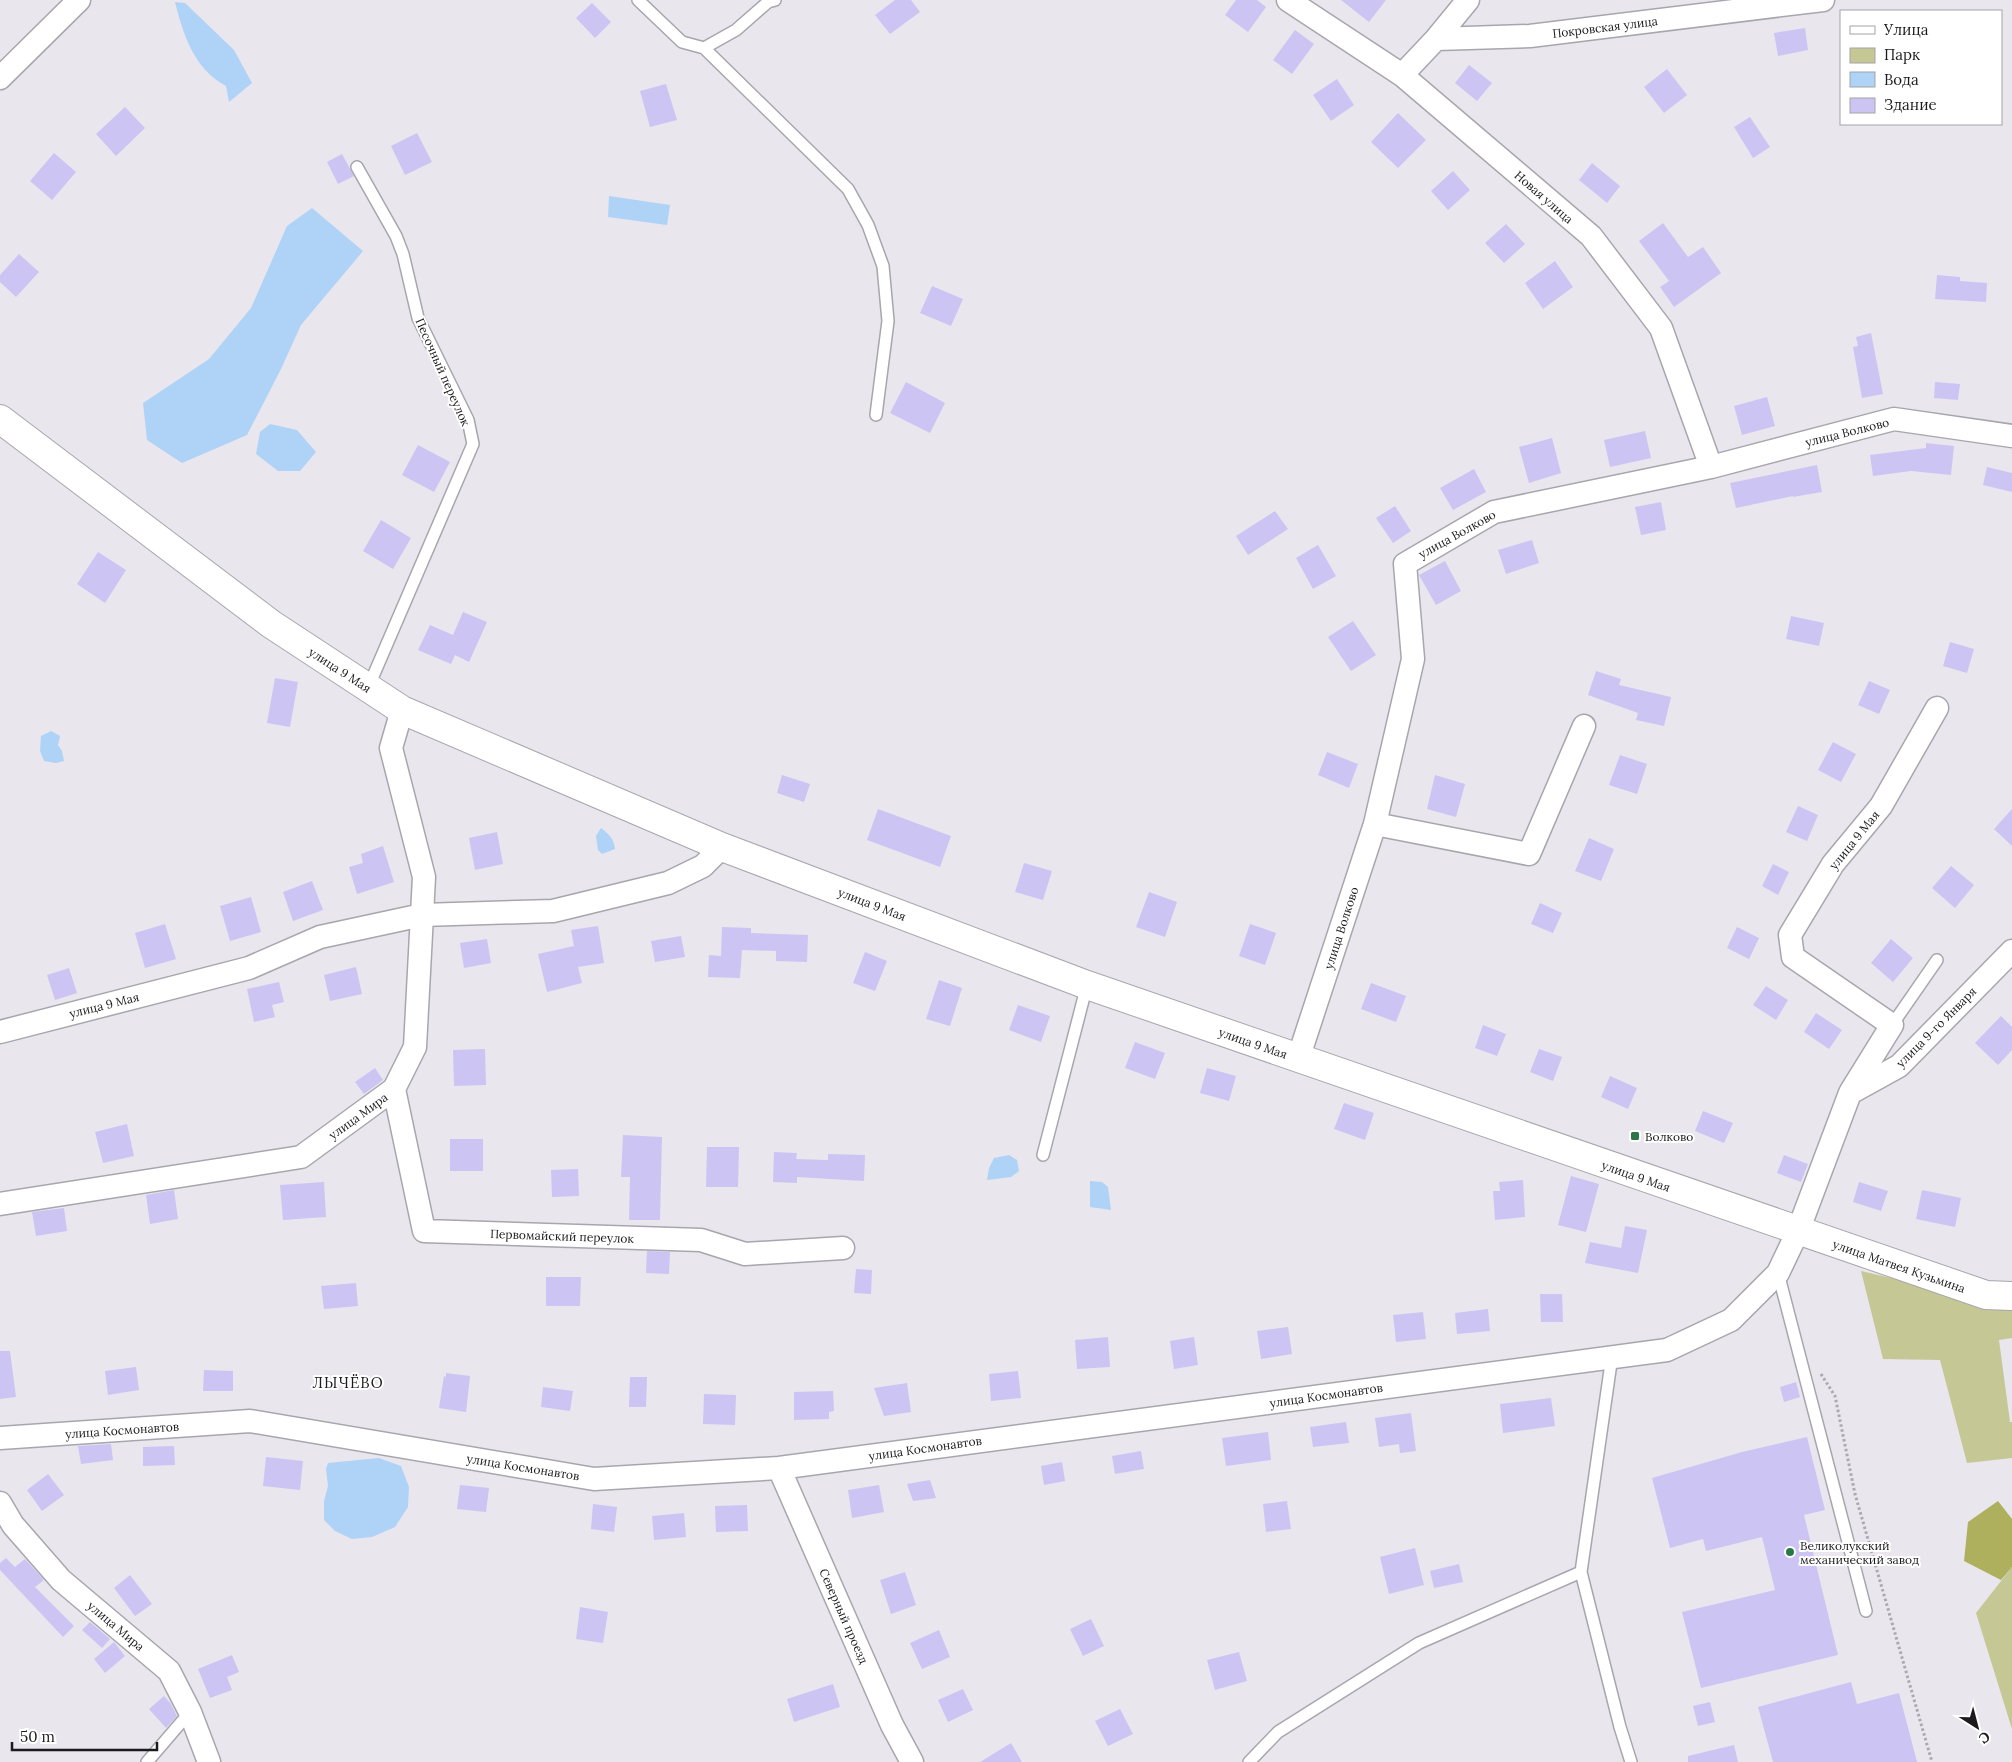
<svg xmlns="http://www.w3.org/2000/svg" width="2012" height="1762" font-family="Lora,serif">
<rect width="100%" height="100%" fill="#e9e6ee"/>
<path fill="#c5c894" d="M1861,1271L2012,1306V1338L1999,1340L2010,1422H2012V1458L1967,1463L1940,1360L1883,1359Z
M2012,1567V1729L1976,1613Z"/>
<path fill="#aeb05d" d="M1998,1501L2012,1519V1567L2001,1580L1964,1561L1968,1522Z"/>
<path fill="#aed3f7" d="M175,2L185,3L234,50L252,83L229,102L226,86C194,69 183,34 175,2Z
M609,196L670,205L667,225L608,217Z
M312,208L363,251L301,325L281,369L247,435L182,463L147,440L143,403L209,359L251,308L287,226Z
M270,424L297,430L316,452L300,471H278L256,454L260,432Z
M51,731L60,736L58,745L62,751L64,761L56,763L44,761L40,751L41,736Z
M601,828C609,834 614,839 615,849L602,854L598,850L596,836Z
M1009,1155L1017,1160L1019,1171L1011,1177L987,1180L989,1168L994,1158Z
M1090,1181L1102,1182L1108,1187L1111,1210L1090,1207Z
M379,1458L401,1466L409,1487L408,1507L395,1527L372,1537L352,1539L335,1531L324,1520V1501L328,1486L326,1469L328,1463Z"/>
<path fill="#ccc5f3" d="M895,0H911L920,12L890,34L875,15Z
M1236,0H1257L1266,7L1248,32L1225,15Z
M1341,0H1386L1369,22Z
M592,3L611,22L595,38L576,18Z
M1805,28L1808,50L1778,56L1774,33Z
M1295,30L1314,44L1292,74L1273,60Z
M1469,65L1492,83L1477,101L1455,83Z
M1667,69L1687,95L1664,113L1644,87Z
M1337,79L1354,105L1331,121L1313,95Z
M666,84L677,120L650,127L640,91Z
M125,107L145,128L116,156L96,134Z
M1398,113L1426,140L1398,168L1371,142Z
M1750,117L1770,147L1753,158L1734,127Z
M417,133L432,162L405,175L391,146Z
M54,153L76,172L52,200L30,181Z
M342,154L354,176L338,184L327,162Z
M1592,163L1620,186L1607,203L1579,180Z
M1453,171L1470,190L1448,210L1431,191Z
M1663,223L1688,257L1703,247L1721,273L1674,307L1660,287L1669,281L1639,241Z
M1506,224L1525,244L1504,263L1485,243Z
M19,254L39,272L16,297L0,282V275Z
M1555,261L1573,287L1543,309L1525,283Z
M1937,275L1960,277V281L1987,283L1986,302L1935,299Z
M932,286L963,299L951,326L920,313Z
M1871,333L1883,394L1862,398L1853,347L1858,346L1856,337Z
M906,382L945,403L930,433L890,413Z
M1935,382L1960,384L1958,400L1934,398Z
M1767,397L1775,426L1742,435L1734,406Z
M1645,431L1651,458L1610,467L1604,440Z
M1552,438L1561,473L1529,483L1519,447Z
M1926,443L1954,446L1951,475L1911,471L1873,476L1870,455L1926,448Z
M418,445L450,462L434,492L402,475Z
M1817,465L1822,492L1793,497V496L1736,508L1730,483Z
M1987,467L2012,473V492L1983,485Z
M1474,469L1486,492L1453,510L1440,488Z
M1661,502L1666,530L1641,535L1635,507Z
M1395,506L1411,531L1393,543L1376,518Z
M1275,511L1288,529L1248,555L1236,536Z
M381,520L411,538L393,569L363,551Z
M1532,540L1539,563L1506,574L1498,550Z
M1318,545L1336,576L1313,589L1296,558Z
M98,552L126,570L105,603L77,584Z
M1445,561L1461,591L1436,605L1419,575Z
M463,612L487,622L469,662L455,655L451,664L418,650L430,625L453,635Z
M1791,616L1824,623L1819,646L1786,639Z
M1353,621L1376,655L1351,671L1328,637Z
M1950,642L1974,649L1967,673L1943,666Z
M1596,671L1621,679L1619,685L1671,697L1664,726L1636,720L1638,713L1588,695Z
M275,678L298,682L290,727L267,723Z
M1869,681L1890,690L1879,714L1858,705Z
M1833,742L1856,754L1841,782L1818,770Z
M1327,752L1358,764L1349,788L1318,775Z
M1620,755L1647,764L1637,794L1609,785Z
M782,775L810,784L804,802L777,793Z
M1435,775L1465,784L1456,817L1427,809Z
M1798,806L1818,815L1807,841L1786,832Z
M878,809L951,836L940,867L867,840Z
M2012,809V846L1994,829Z
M497,832L503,864L475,870L469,838Z
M1589,838L1614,849L1601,881L1575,871Z
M383,846L394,882L357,894L349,867L363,863L361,854Z
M1024,863L1052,871L1043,900L1015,892Z
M1773,864L1789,872L1778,895L1762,886Z
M1951,866L1974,885L1955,908L1932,888Z
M312,881L323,910L293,921L283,892Z
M1149,892L1177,902L1165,937L1136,927Z
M251,897L261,932L230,941L220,906Z
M1540,903L1562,913L1553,933L1531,924Z
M165,924L176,959L145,968L135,933Z
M1250,924L1276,933L1265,965L1239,956Z
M598,926L604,963L578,967L582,983L547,992L538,954L574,946L571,930Z
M722,927L751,928V933L808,935L807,962L776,961V951L742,950L740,978L708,977L709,955L721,956Z
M1737,927L1759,938L1749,959L1727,948Z
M681,936L685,957L655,962L651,941Z
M487,939L491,963L464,968L460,943Z
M1891,939L1913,958L1893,982L1871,963Z
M865,952L887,961L875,991L853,983Z
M356,967L362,994L330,1001L324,975Z
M69,968L77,993L55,1000L47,975Z
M939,980L962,988L950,1026L926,1019Z
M279,982L284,1002L272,1005L275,1017L254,1022L247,989Z
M1371,983L1406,996L1396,1022L1361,1009Z
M1766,986L1788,1000L1776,1020L1753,1005Z
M1018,1005L1050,1016L1041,1042L1009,1030Z
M1816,1013L1842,1030L1829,1049L1804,1032Z
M2001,1016L2012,1027V1050L1998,1065L1975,1043Z
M1483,1025L1506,1034L1497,1056L1475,1048Z
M1135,1042L1165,1053L1155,1079L1125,1068Z
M485,1049L486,1085L454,1086L453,1050Z
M1539,1049L1562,1057L1553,1081L1530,1072Z
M375,1068L383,1080L364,1094L355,1082Z
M1207,1068L1236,1076L1229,1101L1200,1093Z
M1610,1076L1637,1088L1628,1109L1601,1097Z
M1344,1103L1374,1113L1365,1140L1334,1129Z
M1703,1111L1733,1123L1724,1143L1695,1131Z
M127,1124L134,1156L103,1163L95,1132Z
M623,1135L662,1137L660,1220H629L630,1177H621Z
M450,1139H483V1171H450Z
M707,1147H739L738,1187H706Z
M774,1152L797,1153L796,1159L828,1160V1154L865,1155L864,1181L797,1177V1183L773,1182Z
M1784,1155L1808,1164L1801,1182L1777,1173Z
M578,1169L579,1196L552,1197L551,1170Z
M1571,1176L1599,1184L1586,1232L1558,1225Z
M1523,1180L1525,1217L1495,1220L1493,1191H1500L1499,1182Z
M324,1182L326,1217L283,1220L280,1185Z
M1859,1182L1888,1191L1881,1211L1853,1202Z
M174,1190L178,1219L150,1224L146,1195Z
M1922,1190L1961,1198L1955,1227L1916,1219Z
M64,1208L67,1231L36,1236L32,1212Z
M1625,1226L1647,1230L1638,1273L1585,1263L1590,1242L1621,1248Z
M647,1251L670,1252L669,1274L646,1273Z
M856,1269L872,1270L871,1294L854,1293Z
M546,1277H581L580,1306H546Z
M356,1283L358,1306L324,1309L321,1286Z
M1540,1294H1562L1563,1322H1541Z
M1488,1309L1490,1331L1457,1334L1455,1313Z
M1423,1312L1426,1339L1396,1342L1393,1315Z
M1288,1327L1292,1354L1261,1359L1257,1331Z
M1108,1337L1110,1367L1077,1369L1075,1340Z
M1194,1337L1198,1365L1174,1369L1170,1341Z
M0,1351H10L16,1397L0,1399Z
M136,1367L139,1390L108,1395L105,1371Z
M204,1370L233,1371V1391H203Z
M1018,1371L1021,1398L991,1401L989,1374Z
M446,1373L470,1376L466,1412L439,1408L444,1376L446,1377Z
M630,1377H647L646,1407H629Z
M1796,1382L1800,1397L1784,1402L1780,1387Z
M907,1383L911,1412L884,1416L874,1388Z
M543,1387L573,1391L570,1411L541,1407Z
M833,1391L834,1411L829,1412V1419L794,1420V1392Z
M704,1394L736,1395L735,1425L703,1424Z
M1551,1398L1555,1426L1503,1433L1500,1404Z
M1411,1413L1416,1451L1400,1453L1399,1444L1379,1447L1375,1418Z
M1346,1422L1349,1443L1313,1447L1310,1427Z
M1268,1432L1271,1460L1226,1466L1222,1438Z
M1807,1437L1825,1510L1804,1515L1838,1655L1701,1688L1682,1612L1775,1590L1762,1537L1706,1551L1703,1539L1670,1548L1652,1478L1742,1452Z
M111,1444L113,1460L81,1464L78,1446Z
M174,1446L175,1465L143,1466V1447Z
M1141,1451L1144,1469L1115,1474L1112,1456Z
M266,1457L303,1461L300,1490L263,1486Z
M1062,1462L1065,1481L1044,1485L1041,1466Z
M48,1474L64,1495L42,1511L27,1490Z
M930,1480L936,1498L913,1501L907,1484Z
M460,1485L489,1488L486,1512L457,1509Z
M879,1485L884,1512L852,1518L848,1490Z
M1287,1501L1291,1529L1266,1532L1263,1504Z
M593,1504L617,1507L614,1532L591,1529Z
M747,1505L748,1531L716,1532L715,1506Z
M684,1513L686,1537L654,1540L652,1516Z
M1415,1548L1424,1585L1389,1594L1380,1557Z
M6,1558L15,1567L25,1559L44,1580L35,1587L74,1626L63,1637L0,1570V1563Z
M1459,1564L1463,1582L1434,1588L1430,1571Z
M905,1572L916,1605L891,1614L880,1580Z
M130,1575L152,1604L135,1616L114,1588Z
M580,1607L608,1612L603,1643L576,1639Z
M1091,1619L1104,1646L1083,1656L1070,1629Z
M90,1622L110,1639L102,1648L82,1630Z
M939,1630L950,1657L922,1669L910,1643Z
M114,1642L125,1656L105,1673L94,1659Z
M1239,1652L1247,1681L1215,1690L1207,1660Z
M232,1655L239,1672L227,1677L232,1690L210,1698L198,1669Z
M1851,1682L1857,1704L1899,1693L1917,1762H1773L1758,1707Z
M833,1684L840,1707L794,1722L787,1699Z
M963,1689L973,1710L948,1722L938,1700Z
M164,1696L171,1704L177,1716L166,1728L149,1709Z
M1710,1702L1715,1722L1698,1726L1693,1706Z
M1120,1709L1133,1734L1108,1746L1095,1721Z
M1011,1743L1022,1762H980Z
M1734,1745L1738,1762H1688V1756Z"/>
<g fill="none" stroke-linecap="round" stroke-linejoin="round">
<defs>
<path id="lane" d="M638,0L682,42L704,48L848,189L868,225L883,266L888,321L876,415
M704,48L736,30L768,2L775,0
M357,167L396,236L403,254L418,318L468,420L473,444L368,688
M1892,1025L1937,960
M1043,1155L1087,985
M1778,1273L1866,1611
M1581,1572L1620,1727L1631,1762
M147,1762L190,1712
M1249,1762L1278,1732L1419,1643L1581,1572L1612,1356"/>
<path id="street" d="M1288,0L1402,75L1591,236L1661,328L1711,467
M1436,39L1468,0
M1402,75L1436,39L1530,36L1823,0
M0,78L79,0
M1375,824L1529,854L1584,726
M0,1032L249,968L320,937L422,915L553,911L668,883L703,866L722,847
M1298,1059L1375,824L1413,659L1405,564L1494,512L1711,467L1894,419L2012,436
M394,1089L424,1231L701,1240L745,1254L843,1248
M1851,1091L1892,1025L1793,957L1790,935L1833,864L1881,806L1937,708
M0,1204L301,1157L394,1089L415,1047L424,877L391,748L402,710
M0,1438L250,1421L594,1479L779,1468L1667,1350L1731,1320L1778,1273L1798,1231L1850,1093L1899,1066L2012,951
M779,1468L892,1725L912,1762
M0,1503L13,1525L61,1580L169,1671L190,1712L209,1762"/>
<path id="secondary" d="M0,419L271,624L402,710L722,847L1087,985L1986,1295L2012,1296"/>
</defs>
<use href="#lane" stroke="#a8a6ad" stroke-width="14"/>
<use href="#street" stroke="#a8a6ad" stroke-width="25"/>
<use href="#secondary" stroke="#a8a6ad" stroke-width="30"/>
<path stroke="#aba8af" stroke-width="3" stroke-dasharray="2.5 2.5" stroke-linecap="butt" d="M1821,1374L1835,1396L1855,1494L1932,1762"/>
<use href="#lane" stroke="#fff" stroke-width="11"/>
<use href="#street" stroke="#fff" stroke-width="22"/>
<use href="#secondary" stroke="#fff" stroke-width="28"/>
</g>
<g fill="#2a7747" stroke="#fff" stroke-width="2">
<rect x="1630" y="1131" width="10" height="10" rx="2.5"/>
<circle cx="1790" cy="1552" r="5"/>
</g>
<g text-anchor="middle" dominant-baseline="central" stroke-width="4" stroke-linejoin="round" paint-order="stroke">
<g font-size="12" fill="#1b1b1d" stroke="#fff">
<text transform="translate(1605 27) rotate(-7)">Покровская улица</text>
<text transform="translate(1544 197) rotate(41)">Новая улица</text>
<text transform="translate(443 372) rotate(66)">Песочный переулок</text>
<text transform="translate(1847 432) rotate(-14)">улица Волково</text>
<text transform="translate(1457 534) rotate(-29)">улица Волково</text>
<text transform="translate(340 670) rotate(33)">улица 9 Мая</text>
<text transform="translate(1854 840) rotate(-51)">улица 9 Мая</text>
<text transform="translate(872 904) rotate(21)">улица 9 Мая</text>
<text transform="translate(1341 928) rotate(-72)">улица Волково</text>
<text transform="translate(104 1005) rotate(-14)">улица 9 Мая</text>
<text transform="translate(1936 1027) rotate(-45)">улица 9-го Января</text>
<text transform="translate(1253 1043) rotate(19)">улица 9 Мая</text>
<text transform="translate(358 1116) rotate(-36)">улица Мира</text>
<text transform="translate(1636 1176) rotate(19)">улица 9 Мая</text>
<text transform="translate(562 1236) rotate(2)">Первомайский переулок</text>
<text transform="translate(1899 1266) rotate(19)">улица Матвея Кузьмина</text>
<text transform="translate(1326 1395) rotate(-8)">улица Космонавтов</text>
<text transform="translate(122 1430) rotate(-4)">улица Космонавтов</text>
<text transform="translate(925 1448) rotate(-8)">улица Космонавтов</text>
<text transform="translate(523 1467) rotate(9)">улица Космонавтов</text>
<text transform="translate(844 1616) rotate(66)">Северный проезд</text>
<text transform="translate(116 1626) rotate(40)">улица Мира</text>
</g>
<g font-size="12" fill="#1b1b1d" stroke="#fff" text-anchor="start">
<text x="1645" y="1136">Волково</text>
<text x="1800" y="1545">Великолукский<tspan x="1800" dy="14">механический завод</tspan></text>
</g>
<g font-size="15" letter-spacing="1" fill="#1b1b1d" stroke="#fff">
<text x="348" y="1382">ЛЫЧЁВО</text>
</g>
</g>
<rect x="1840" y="10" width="162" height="115" fill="#ffffff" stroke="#a4a4a5"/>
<rect x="1850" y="26" width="25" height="8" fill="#ffffff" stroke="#a4a4a5"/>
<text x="1884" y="35" font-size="15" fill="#1b1b1d">Улица</text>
<rect x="1850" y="48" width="25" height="15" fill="#c5c894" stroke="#a4a4a5"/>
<text x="1884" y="60" font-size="15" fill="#1b1b1d">Парк</text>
<rect x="1850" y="72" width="25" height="15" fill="#aed3f7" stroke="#a4a4a5"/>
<text x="1884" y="85" font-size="15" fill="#1b1b1d">Вода</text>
<rect x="1850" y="98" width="25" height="15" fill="#ccc5f3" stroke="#a4a4a5"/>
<text x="1884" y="110" font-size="15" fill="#1b1b1d">Здание</text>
<g transform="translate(1977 1727) rotate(144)" stroke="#ffffff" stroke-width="4" paint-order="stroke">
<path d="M0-4L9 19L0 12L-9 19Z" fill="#1b1b1d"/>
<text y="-8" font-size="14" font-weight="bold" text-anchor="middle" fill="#1b1b1d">С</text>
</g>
<path d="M12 1742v8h145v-8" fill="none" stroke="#1b1b1d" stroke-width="2.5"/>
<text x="20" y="1742" font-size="15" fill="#1b1b1d" stroke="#ffffff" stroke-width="4" paint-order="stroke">50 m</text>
</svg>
